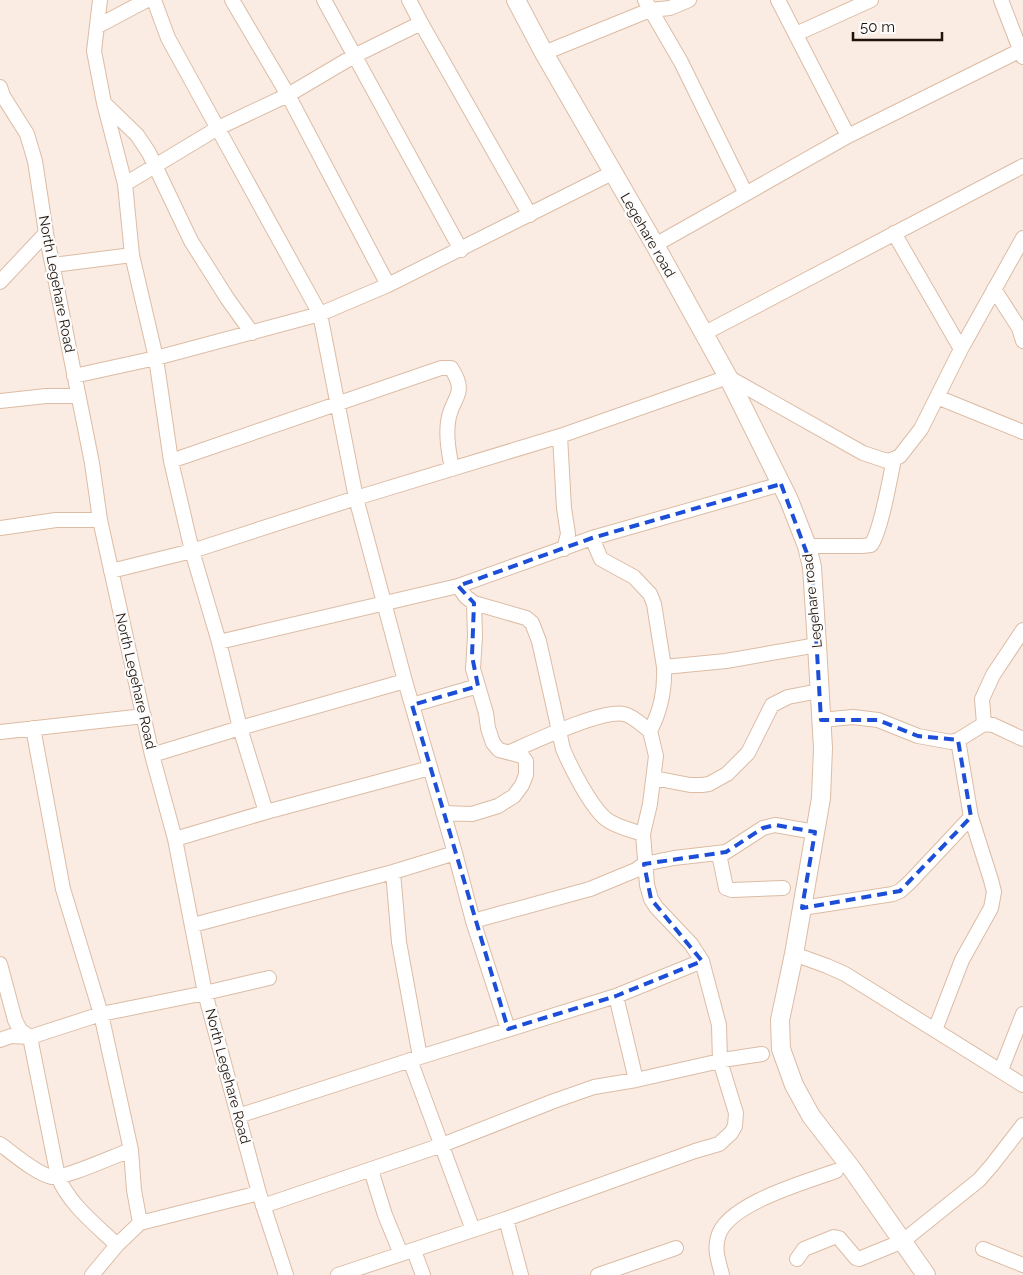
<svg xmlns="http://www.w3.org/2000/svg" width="1023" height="1275" font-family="Raleway,sans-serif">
<rect width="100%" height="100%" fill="#faece3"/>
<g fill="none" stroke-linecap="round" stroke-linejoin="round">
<defs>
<path id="minor" d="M100,0L94,51L104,103L125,184L132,255L156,358L171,461L192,551L219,642L240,728L266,812
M154,0L168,38L320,314L356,498L405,681L455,853L473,921L508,1029
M232,0L288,95L388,285
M324,0L461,250
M409,0L421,23L530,215
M645,0L681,62L745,192
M778,0L848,136
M1001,0L1023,57
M98,26L147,0
M796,34L871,0
M544,53L650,10L670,8L689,0
M0,87L3,96L27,134L35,161L46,233L92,463L100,520L152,755L175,839L205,993L259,1193L286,1275
M105,104L137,135L149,153L191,241L227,298L252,333
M125,184L218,128L288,95L354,56L421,23
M894,233L961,349
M655,245L848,136L1023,49
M53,265L132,255
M0,282L46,233
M994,289L1019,328L1023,341
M703,334L1023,166
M74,376L156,358L320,314L388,285L612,173
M937,397L1023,432
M0,401L46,396H78
M560,436L564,508L568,534L564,549
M171,461L441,368H451C469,395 451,397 448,422C446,438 449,453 452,469
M0,528L56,520H100
M592,538L601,559L634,577L650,594L654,604L664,667L726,661L817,645
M807,546H862L871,545C881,531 890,478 894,459
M111,571L192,551L356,498L560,436L728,377L863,453L887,461L894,459L900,456L921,429L961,349L1023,238
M458,586L466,597L474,603L526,618L532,623L539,641L563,749C571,768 591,807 606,819C616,827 631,830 643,834
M219,642L458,586L592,538L781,484
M412,705L478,686
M821,720L853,717L878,720L918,736L951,742L958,740L984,724L993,725L1023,739
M984,724L982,699L993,675L1023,630
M33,728L63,889L101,1014L131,1150L134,1190L140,1223
M0,732L144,716
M510,752C533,742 602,709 624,714C633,716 642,725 650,731
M152,755L240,728L405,681
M654,778L690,785H702L709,784L727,774L748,753L772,705L788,697L819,691
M443,813L472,814L498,806L514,796L522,785L526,775V761L522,756L499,750L493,743L488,728L486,713L473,669L475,636L474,603
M175,839L266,812L430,768
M719,854L726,888L732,890L783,888
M393,872L399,942L420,1057
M802,908L893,894L900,891L910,882L971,817
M473,921L590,889L636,870L644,864L674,858L726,852L763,828L775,825L815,832
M193,925L393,872L455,853
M794,954L827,966L845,974L1023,1085
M0,964L15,1020L20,1030L30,1037L58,1177C70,1205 95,1224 117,1245
M616,996L636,1080
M935,1030L962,960L991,908L994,892L991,880L971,817L958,740
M0,1040L11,1036L30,1037L101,1014L205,993L269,978
M410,1060L473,1230
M1001,1070L1023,1014
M238,1116L420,1057L616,996L702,961
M0,1144C11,1152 38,1175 52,1177C64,1179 116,1155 131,1150
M371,1170L385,1215L401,1254
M263,1206L442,1145L554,1101L594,1087L636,1080L729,1059L762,1054
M506,1219L521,1275
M983,1249L1023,1265
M414,1251L423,1275
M797,1259L804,1249L834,1237L839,1238L856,1258L859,1259L903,1241L979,1180L992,1165L1023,1125
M92,1275L117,1245L140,1223L259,1193
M338,1275L506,1219L695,1151L719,1144L731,1133L735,1126L736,1113L720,1061L719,1025L702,961L691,944L656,907L651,899L647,885L643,834L650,804L656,756L650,731C661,710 665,691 664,667
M598,1275L676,1248
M722,1275C719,1262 714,1251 718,1237C726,1204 806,1182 836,1171"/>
<path id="major" d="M516,0L544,53L655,245L728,377L789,500L807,546L812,567L817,645L823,748L821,798L794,954L780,1020L781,1049L794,1085L811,1116L852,1169L926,1275"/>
</defs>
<use href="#minor" stroke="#dcbca4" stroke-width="16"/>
<use href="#major" stroke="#dcbca4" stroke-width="20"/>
<use href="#minor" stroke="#fff" stroke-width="14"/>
<use href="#major" stroke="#fff" stroke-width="18"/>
</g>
<path fill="none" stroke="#1d4ed8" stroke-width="4" stroke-dasharray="10 6" stroke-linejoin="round" d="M781,484L812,567L821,720H878L918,736L958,740L971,817L900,891L802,908L815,832L775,825L763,828L726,852L644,864L651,899L702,961L616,996L508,1029L412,705L478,686L472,656L474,603L458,586L592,538Z"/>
<g text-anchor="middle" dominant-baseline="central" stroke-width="4.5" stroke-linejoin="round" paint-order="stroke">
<g font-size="14" fill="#1e120a" stroke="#fcfcfc">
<text transform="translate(648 235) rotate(60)">Legehare road</text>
<text transform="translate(57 284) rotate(79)">North Legehare Road</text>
<text transform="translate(812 601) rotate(-96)">Legehare road</text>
<text transform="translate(136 681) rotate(77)">North Legehare Road</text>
<text transform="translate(228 1076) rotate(75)">North Legehare Road</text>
</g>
</g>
<path d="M853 32v8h89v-8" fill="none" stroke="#1e120a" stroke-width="2.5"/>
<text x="860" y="32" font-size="15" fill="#1e120a" stroke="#fcfcfc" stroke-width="4" paint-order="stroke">50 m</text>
</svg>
